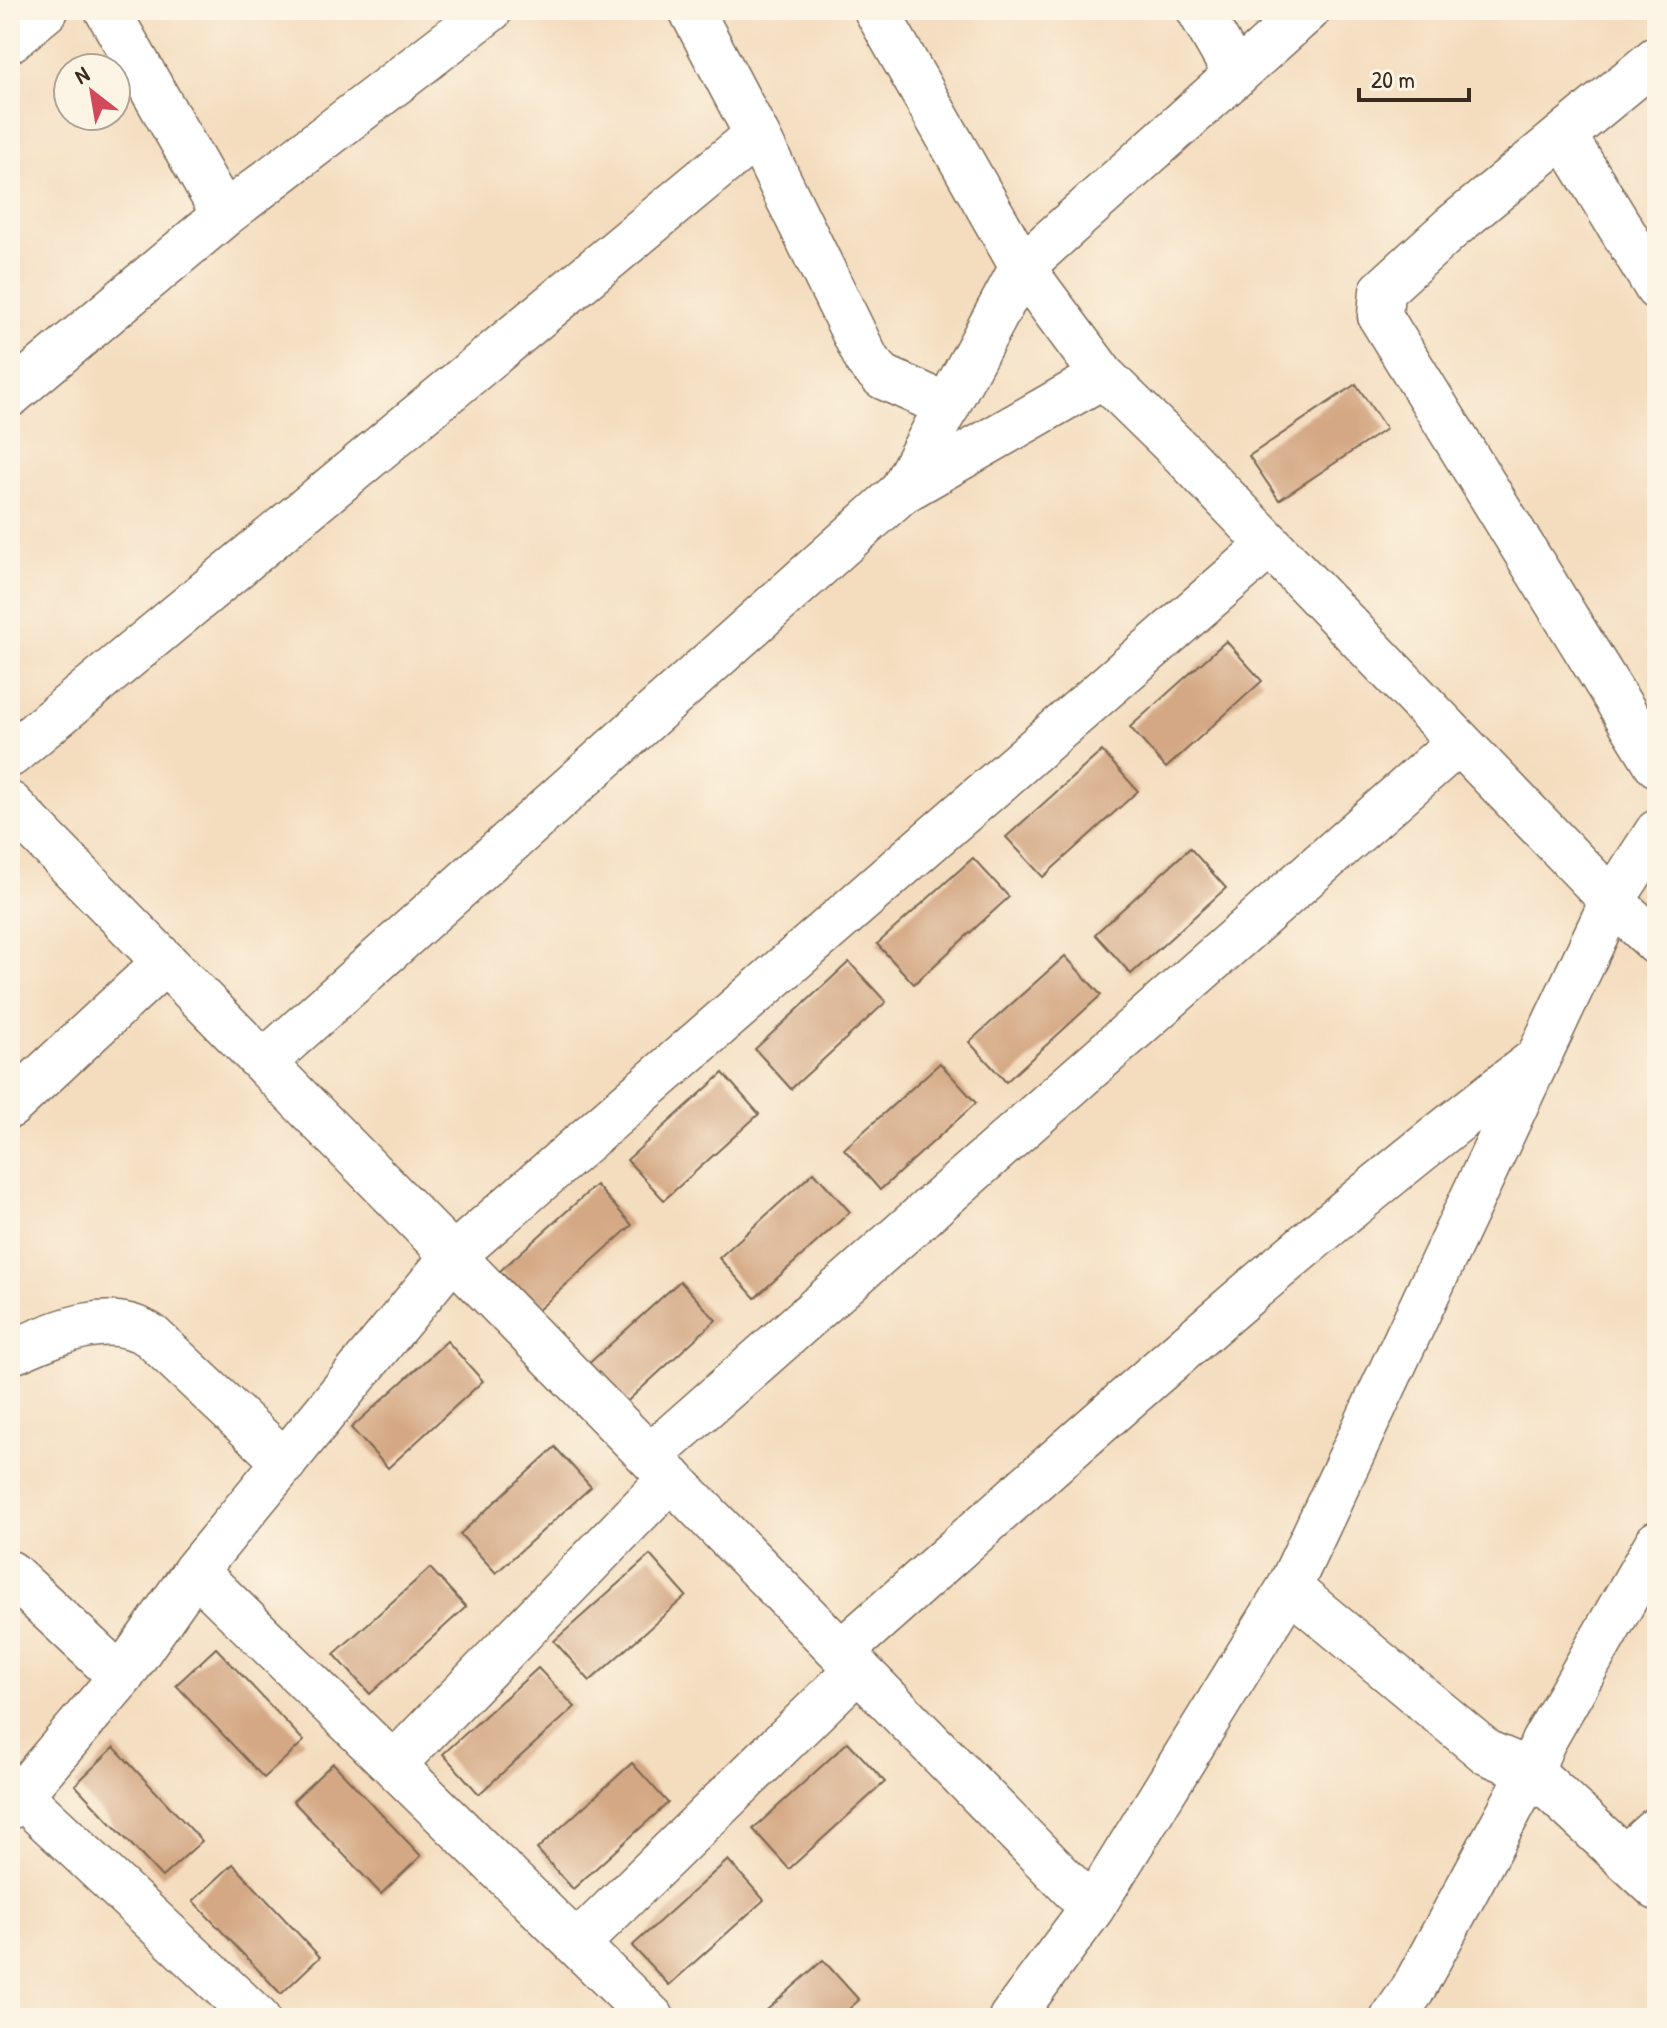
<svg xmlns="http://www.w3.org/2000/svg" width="1667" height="2028" font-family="'Patrick Hand',sans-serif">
<rect width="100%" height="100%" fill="#fcf5e5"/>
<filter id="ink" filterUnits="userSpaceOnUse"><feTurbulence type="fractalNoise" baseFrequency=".0125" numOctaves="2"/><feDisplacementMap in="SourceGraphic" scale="16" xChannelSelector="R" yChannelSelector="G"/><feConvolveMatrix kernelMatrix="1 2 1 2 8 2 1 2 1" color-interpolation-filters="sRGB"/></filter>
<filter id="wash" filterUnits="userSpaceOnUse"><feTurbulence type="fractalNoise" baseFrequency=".006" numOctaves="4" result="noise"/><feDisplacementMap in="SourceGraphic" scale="32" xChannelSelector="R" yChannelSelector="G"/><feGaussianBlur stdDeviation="1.8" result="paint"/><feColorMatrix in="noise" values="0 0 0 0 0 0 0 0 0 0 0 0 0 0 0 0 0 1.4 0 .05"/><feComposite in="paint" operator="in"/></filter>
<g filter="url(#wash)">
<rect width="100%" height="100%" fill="#f4ddbf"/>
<g id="blocks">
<path fill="#d4a884" d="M1356,384L1386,429L1279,500L1249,456Z
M1226,641L1262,681L1166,768L1130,727Z
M1102,751L1138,791L1043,877L1006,837Z
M1190,848L1226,888L1131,974L1095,934Z
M973,858L1009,897L914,984L877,944Z
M1065,956L1101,995L1006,1082L969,1042Z
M849,962L886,1002L791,1089L755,1049Z
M940,1063L976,1103L880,1190L844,1149Z
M723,1073L759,1114L664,1200L627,1160Z
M814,1172L850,1212L755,1298L719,1258Z
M596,1185L632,1225L537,1311L500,1271Z
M680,1281L716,1320L621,1407L585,1367Z
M447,1341L483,1381L388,1468L351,1428Z
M555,1447L591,1487L496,1573L460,1534Z
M650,1555L686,1596L590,1681L554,1641Z
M430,1568L466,1607L370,1694L334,1654Z
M216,1648L304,1741L264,1778L176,1685Z
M538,1668L575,1707L479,1794L443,1754Z
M848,1742L885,1782L789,1869L753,1829Z
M114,1747L202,1841L162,1877L75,1785Z
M333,1763L421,1856L381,1894L293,1801Z
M632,1763L668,1803L573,1889L537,1849Z
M728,1860L764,1900L669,1985L632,1946Z
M233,1864L320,1957L281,1994L193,1901Z
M823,1960L859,2000L839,2018H758Z"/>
</g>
</g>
<g filter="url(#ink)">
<use href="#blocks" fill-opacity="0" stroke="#7c6956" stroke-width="2"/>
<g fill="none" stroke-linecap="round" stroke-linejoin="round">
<defs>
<path id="minor" d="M107,10L224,215
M691,10L757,135L868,362L883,377L948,406
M876,10L1022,267L1103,376L1183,454L1612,901L1657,943
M1199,10L1236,75
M10,40L46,10
M1657,58L1451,228L1382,291L1380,316L1657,765
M1564,135L1657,288
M10,395L224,215L490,10
M901,492L1022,267L1308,10
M10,755L757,135
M10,804L1092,1908
M264,1062L901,492L1103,376
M10,1106L165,962
M10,1353C53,1335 107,1307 151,1336L285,1462
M650,1456L1459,742
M195,1571L652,2018
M10,1573L121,1677
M1289,1588L1488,1753L1531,1771L1657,1888
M841,1652C1068,1451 1292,1246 1533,1062
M394,1764L671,1478
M20,1795L257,2018
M10,1807L121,1677L195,1571L453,1256L1270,545
M1624,1858L1657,1829
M577,1944L858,1669
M1011,2018L1092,1908L1289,1588L1612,901L1657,832
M1393,2018L1412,1991L1531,1771L1543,1742L1657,1543"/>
</defs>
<use href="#minor" stroke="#7c6956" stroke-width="47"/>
<use href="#minor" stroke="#fff" stroke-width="44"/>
</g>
</g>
<rect width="1667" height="2028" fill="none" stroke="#fcf5e5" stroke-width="40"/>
<g transform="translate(92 92) rotate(329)"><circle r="38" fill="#fcf5e5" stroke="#afa495" stroke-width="2"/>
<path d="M0-6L14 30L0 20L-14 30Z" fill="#d1495b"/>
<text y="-12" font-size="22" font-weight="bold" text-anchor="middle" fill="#3b2a1e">N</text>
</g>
<path d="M1359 88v12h110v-12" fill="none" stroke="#3b2a1e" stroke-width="4"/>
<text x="1371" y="88" font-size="24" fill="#3b2a1e" stroke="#fcf5e5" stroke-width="6" paint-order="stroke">20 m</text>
</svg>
